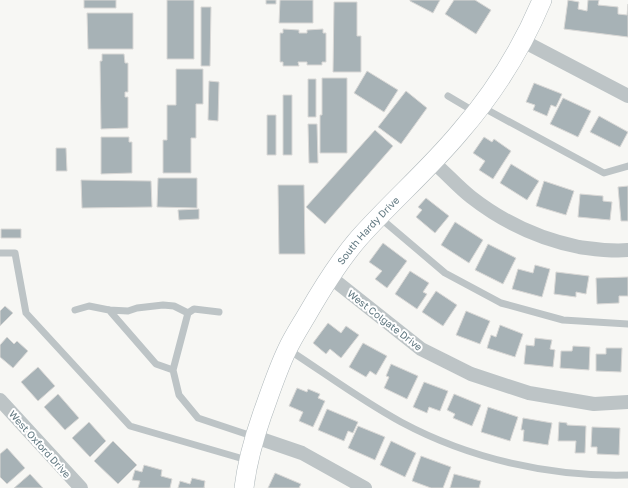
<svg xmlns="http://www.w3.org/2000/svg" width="628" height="488" font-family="'Golos Text',sans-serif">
<rect width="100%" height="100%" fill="#f7f7f4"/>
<path fill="#a7b2b6" stroke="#d9d8d6" d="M84,0H116V8H84Z
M167,0H194V59H167Z
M266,0H276V4H266Z
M280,0H313V23H279Z
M410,0H440L433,13L410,1Z
M454,0H475L491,10L476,34L445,14Z
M568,0L579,2L578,9L587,11L588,0H599L598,5L618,7V14L627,15L628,4V37L564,29Z
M334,2H357V36H361V72H333Z
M201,7H211L210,66H201Z
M87,13H133V49H88Z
M283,29L299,30V33H307V30L323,29V33H326V62H322V65H307V62H298L299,66H283V62H280V33H283Z
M102,54H124L125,63H128V92H125V97H128V128L101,129L100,61H102Z
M176,69H203V104H196V138H191V173H163V140H167V105H176Z
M367,71L398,90L384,112L354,93Z
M322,78H347V153H320V115H322Z
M308,79H316V117H308Z
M209,81L219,82L218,121L208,120Z
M534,83L562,94L556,107L551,105L547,116L533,110L535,105L526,102Z
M406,91L427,108L401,144L378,127Z
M283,95H292V155H283Z
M563,98L591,111L578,137L550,124Z
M267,115H276V155H267Z
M599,116L628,132L620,147L590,132Z
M308,124H317L318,163H309Z
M375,130L393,146L325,224L306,207Z
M101,137H129V142H132V173L101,174Z
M484,137L492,142L494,139L511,151L493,179L479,170L485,161L473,153Z
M56,148H66L67,171H56Z
M511,164L539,181L527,200L500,183Z
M158,178H197V208L157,207Z
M81,180L151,181L152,207L82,208Z
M544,181L574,191L566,215L536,206Z
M278,185H304L305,254H279Z
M628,186V221H621L618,187Z
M580,194L603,196V201L612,202L610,220L578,217Z
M426,198L449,216L435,233L416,217L422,210L418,207Z
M199,209V219L179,220L178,210Z
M455,222L483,240L469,263L441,245Z
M1,229H21V238H1Z
M383,243L407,261L387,288L375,279L382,271L369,262Z
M488,244L516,258L503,284L475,270Z
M535,265L550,269L542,297L512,289L518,269L533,273Z
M410,271L429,283L423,292L427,294L417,309L395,294Z
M556,272L589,276L586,294L576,292V297L554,294Z
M628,277V296H619V303L597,304L596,278Z
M436,291L457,305L443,326L422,312Z
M5,306L13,313L0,326V311Z
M466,311L490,321L480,344L456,335Z
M328,323L341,333L346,326L359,335L341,358L330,349L326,354L313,343Z
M500,325L523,334L515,357L487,348L491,335L496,337Z
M7,337L14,344L17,341L28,351L13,368L0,357V345Z
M535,338L552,340L550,349L555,350L553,367L524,364L526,345L534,346Z
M363,343L387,356L376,375L370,371L366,377L349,367Z
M573,346L590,347L589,370L560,368L561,351H572Z
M606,348H622L621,372L596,371V354H606Z
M391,364L418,376L407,399L384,388L389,377L386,376Z
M38,367L55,386L38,401L21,382Z
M424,382L448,391L440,411L429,407L427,413L413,407Z
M297,388L307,392L308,389L320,394L318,398L325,401L313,427L299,421L303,412L289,406Z
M58,394L79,418L65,430L44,407Z
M454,394L481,405L472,426L453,418L455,414L447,410Z
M488,407L518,417L510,441L481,432Z
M327,409L358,422L353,433L348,431L344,441L318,430Z
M523,418L552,423L548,445L523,441L524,430H521Z
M89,422L106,441L90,457L72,438Z
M559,422L567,423V425L586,426L585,453H575L576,441H558Z
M358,426L385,437L375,460L348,448Z
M592,427L620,428L619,455L597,454V447H591Z
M113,441L137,465L118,484L94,461Z
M391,441L416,453L405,477L380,465Z
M7,448L25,468L7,484L0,477V454Z
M421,456L451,467L443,488H431L412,481Z
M144,465L162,470L161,476L172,479L170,488H138L140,481L132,480L135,470L142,472Z
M275,473L301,484L299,488H268Z
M30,474L43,488H14Z
M454,474L481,481L479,488H450Z
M192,478L205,481L204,488H205H178L180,481L190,484Z"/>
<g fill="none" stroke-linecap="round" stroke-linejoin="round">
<defs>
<g id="secondary">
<path id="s1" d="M244,488C247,463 254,438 262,415C270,393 277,371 287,350C293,337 301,325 308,313C323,287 339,261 359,238C391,202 428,170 459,133C493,94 522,48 542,0"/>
</g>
</defs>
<use href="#secondary" stroke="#afb8bb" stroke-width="20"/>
<path stroke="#bdc4c6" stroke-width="7" d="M448,96L475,112
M482,107L604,173L628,166
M379,217L445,273L501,303L563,320L628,324
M0,253H15L26,313L130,426L247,460
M75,310L89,306L109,310L128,311L137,308L163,305L174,306L188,313
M109,310L156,364L173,370
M219,312L194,309L188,313L173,370L179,395L198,418L255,437
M289,350C326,374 362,401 401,422C470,459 550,477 628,475"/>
<path stroke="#bdc4c6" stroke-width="14" d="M523,41L628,96
M433,162C446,173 458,187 471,197C503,222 539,239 579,247C595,249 612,252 628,250
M329,276L421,349L471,374L529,393L594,404L628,402
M0,400L81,488
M255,437L302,453L365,488"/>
<use href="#secondary" stroke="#fff" stroke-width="19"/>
</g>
<g text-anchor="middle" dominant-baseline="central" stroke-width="4" stroke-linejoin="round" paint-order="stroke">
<g font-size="10" fill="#617880" stroke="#fff">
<text stroke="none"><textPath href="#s1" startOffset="290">South Hardy Drive</textPath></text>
<text transform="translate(385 320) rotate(38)">West Colgate Drive</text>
<text transform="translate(40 444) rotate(48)">West Oxford Drive</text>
</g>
</g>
</svg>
